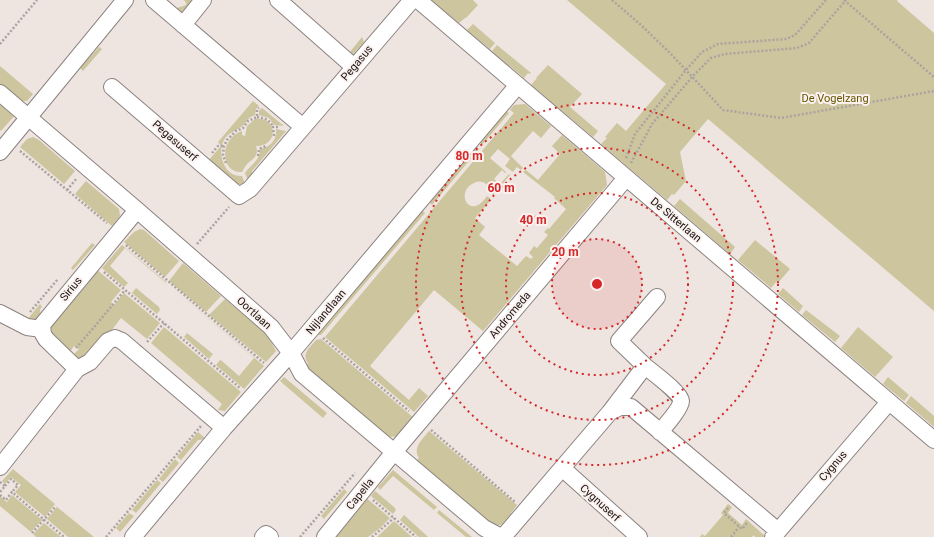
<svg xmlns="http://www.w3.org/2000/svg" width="934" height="537" font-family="Roboto,sans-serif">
<rect width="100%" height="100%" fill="#eee4e0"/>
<path fill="#cdc59d" d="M184,0H199L184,16L177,10V8L186,5V3Z
M431,0H473L478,5L466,18H465L459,23Z
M567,0H898L897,1L934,33V311L708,119L680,152L686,181L674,195L672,194L667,200L601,144L607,138L605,137L617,123L626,131L666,84Z
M473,24L495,43L490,49L467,30Z
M362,37L364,42L348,60L345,58Z
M497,45L531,73L530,74L528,73L524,78L492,51Z
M99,47L102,49L83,71L80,68Z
M548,65L582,94L570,107L598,131L593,137L531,85L537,78H536Z
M0,66L33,94L27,101H21L0,84Z
M0,101L15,115L1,131L0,130Z
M253,101L259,106L256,109L255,115C246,118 247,123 241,127C235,131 228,133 224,140C217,154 224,177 242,176L245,184H236L208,161L221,146L218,142Z
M525,104L551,126L541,138L533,131L511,156L523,168L521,170L517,167L513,172L505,166L510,159L498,149L490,158L506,172L505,173L502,170L494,179L500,184L509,174L510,175L493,195L488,191L486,184C482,181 478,181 474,183C454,192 470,222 487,196L490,198V201L475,218L485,227L479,235L517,266L526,256L531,259L533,257L529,253L534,246L537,248L548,235L544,232L548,228L549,229L566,209L554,198L555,197L523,172L526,170L538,180L560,154L552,146L562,135L605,172L607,185L483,331L434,290L370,366L409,400L419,388L428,396L414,412L325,337L514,113L510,110L514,105Z
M262,108L284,126L274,125L269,118L259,115V111Z
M505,110L509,113L482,145L479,141Z
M255,119C277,115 280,146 256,146C259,156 254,158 248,163C245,166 244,169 242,172C221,174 218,139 242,131V135L245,136L247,126Z
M276,129L286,131L252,171V179L249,183L245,173C251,164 260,161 260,149C271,147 277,140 276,129Z
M33,137L39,140L75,171L64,184L20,147L27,139Z
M475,145L479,149L432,205L428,201Z
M86,181L119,209L120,216L112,226L75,194Z
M680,199L735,247L730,254L674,206Z
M421,209L425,213L321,335H313Z
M140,229L144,230L179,261L165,277L124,242L134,232Z
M755,240L790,269L778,283L776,282L771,288L738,260Z
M92,243L95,245L73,270L71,268Z
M122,245L166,282V283L125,248L110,266L128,283L124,287L102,268Z
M183,263L221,296L206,312L169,281Z
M96,269L121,290L111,302L114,305L124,293L160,323L147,339L121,318C113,328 94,356 82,358C79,359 76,357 73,355L79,349L74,346L70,352L52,337L49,328Z
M169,285L264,366L244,389L216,365L220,360L222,361L239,376L254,358Z
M136,288L159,307L160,310L157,314L132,293Z
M783,288L803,306L799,312L778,294Z
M225,299L245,316L250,314L262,325L276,351L266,362L209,315Z
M40,304L42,307L40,309L41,317L38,320L26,321Z
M806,310L840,336L835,342L802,315Z
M164,327L241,392L225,411L218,410L222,404L151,343Z
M858,327L893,357L875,377L841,348Z
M187,333L213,354L209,359L184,337Z
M321,339L414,418L398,436L390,437L385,435L305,367L308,363C301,354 310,347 316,340Z
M284,377L327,413L323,418L280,381Z
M888,377L909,395L904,401L883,384Z
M911,396L934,416V427L906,403Z
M429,431L517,505L511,513L514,515C509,520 506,525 499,525C484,525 430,473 416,461L419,458C412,447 423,439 429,431Z
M198,432L206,439L198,440L181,460L177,457Z
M175,459L179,463L163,482L159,479Z
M13,469L55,504L45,517L15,492L21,485L11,477L5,484L2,481Z
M393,470L437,507L434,510L393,476L380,490L378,487Z
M157,480L161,483L136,513L132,510Z
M344,489L347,492L324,519L321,516Z
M375,491L394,507L396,510L393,514L371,496Z
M12,495L42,520L31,532L0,506V496L7,502Z
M365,497L390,518L380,528L368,537H331Z
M728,504L732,507L728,513L742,525L746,519L766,537H755L754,535L752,537H700L702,534L705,536L723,515L721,513Z
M57,507L94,537H68L47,519Z
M439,510L472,537H466L437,513Z
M129,513L134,516L120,532L116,528Z
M404,515L426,535L428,537H419L400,520Z
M394,521L412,537H377Z
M44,523L61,537H36L33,534Z"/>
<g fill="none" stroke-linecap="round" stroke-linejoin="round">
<defs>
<path id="minor" d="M154,0L303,127
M278,0L354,67
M418,0L934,440
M183,25L203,0
M112,87L239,196L250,189L412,0
M0,93L137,210L271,327L291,353L302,374L484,528L501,537
M0,152L125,0
M0,313L27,327L42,329
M645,366L619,341L657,297
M77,369L46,339L43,334L42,325L137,210
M610,412L645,366C652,372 681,393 681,401C681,408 665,426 660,432
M0,467L77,369L90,362L108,341L115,338L122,341L224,428
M562,468L639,537
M133,537L224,428L291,353L518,85
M263,537L266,534L270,537
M325,537L394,452L626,178
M503,537L610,412L620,407H631L778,531
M773,537L889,402"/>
</defs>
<use href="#minor" stroke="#8c8380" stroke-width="18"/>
<path stroke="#aba3a0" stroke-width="2.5" stroke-dasharray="2 2" stroke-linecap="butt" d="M612,0L641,25L671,54L723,110L781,118L934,91
M844,0L934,77
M0,44L37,0
M257,117C265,118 270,120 273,127
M274,136L273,127H280
M20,151L107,223
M212,153L218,146H224
M258,156L259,149L266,146
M626,158L635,134L686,70L702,52L718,44L786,39L795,35L826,0
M226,163L223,155L224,146L227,140L236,131L243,128L248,121L257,117V110L259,108
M631,163L652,124L693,76L711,58L725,54L797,48L809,43L846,0
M67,190L77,178
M197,244L229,207
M126,245L264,363
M104,272L240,388
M30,312L58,279
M323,338L409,411
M147,342L164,323
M76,348L95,326L125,290
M431,430L515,502
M0,482L5,486L0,492
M5,486L11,479L18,485L12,492
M0,495L6,500L12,492L64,537
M373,500L416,537
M728,508L724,513L742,529L747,523
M32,533L56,506
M106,537L201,426
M300,537L355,473
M372,537L394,518
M731,537L739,527"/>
<use href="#minor" stroke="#fff" stroke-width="16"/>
</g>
<circle cx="597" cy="284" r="45" fill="#d62828" fill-opacity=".12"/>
<g fill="none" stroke="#d62828" stroke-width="2" stroke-dasharray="2 4">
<circle cx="597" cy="284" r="45"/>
<circle cx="597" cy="284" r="91"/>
<circle cx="597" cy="284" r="136"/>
<circle cx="597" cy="284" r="181"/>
</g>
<g text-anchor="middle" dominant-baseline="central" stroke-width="4" stroke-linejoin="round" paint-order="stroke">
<g font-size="11" fill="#171312" stroke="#fbf1ee">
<text transform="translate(357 63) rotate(-50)">Pegasus</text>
<text transform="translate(175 141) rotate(41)">Pegasuserf</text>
<text transform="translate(676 220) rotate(40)">De Sitterlaan</text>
<text transform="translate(71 289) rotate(-50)">Sirius</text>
<text transform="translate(326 312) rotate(-50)">Nijlandlaan</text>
<text transform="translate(254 313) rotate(42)">Oortlaan</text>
<text transform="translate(510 315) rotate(-50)">Andromeda</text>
<text transform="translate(833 466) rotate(-49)">Cygnus</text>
<text transform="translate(360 494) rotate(-51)">Capella</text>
<text transform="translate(600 503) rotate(42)">Cygnuserf</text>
</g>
<g font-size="11" fill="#645600" stroke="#fbf1ee">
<text x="835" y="98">De Vogelzang</text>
</g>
</g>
<circle cx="597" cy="284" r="6" fill="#d62828" stroke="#fbf1ee" stroke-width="2"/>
<g font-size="12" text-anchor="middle" font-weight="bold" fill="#d62828" stroke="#fbf1ee" stroke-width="4" stroke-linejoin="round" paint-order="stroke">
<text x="469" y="160">80 m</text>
<text x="501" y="192">60 m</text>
<text x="533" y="224">40 m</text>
<text x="565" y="256">20 m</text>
</g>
</svg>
